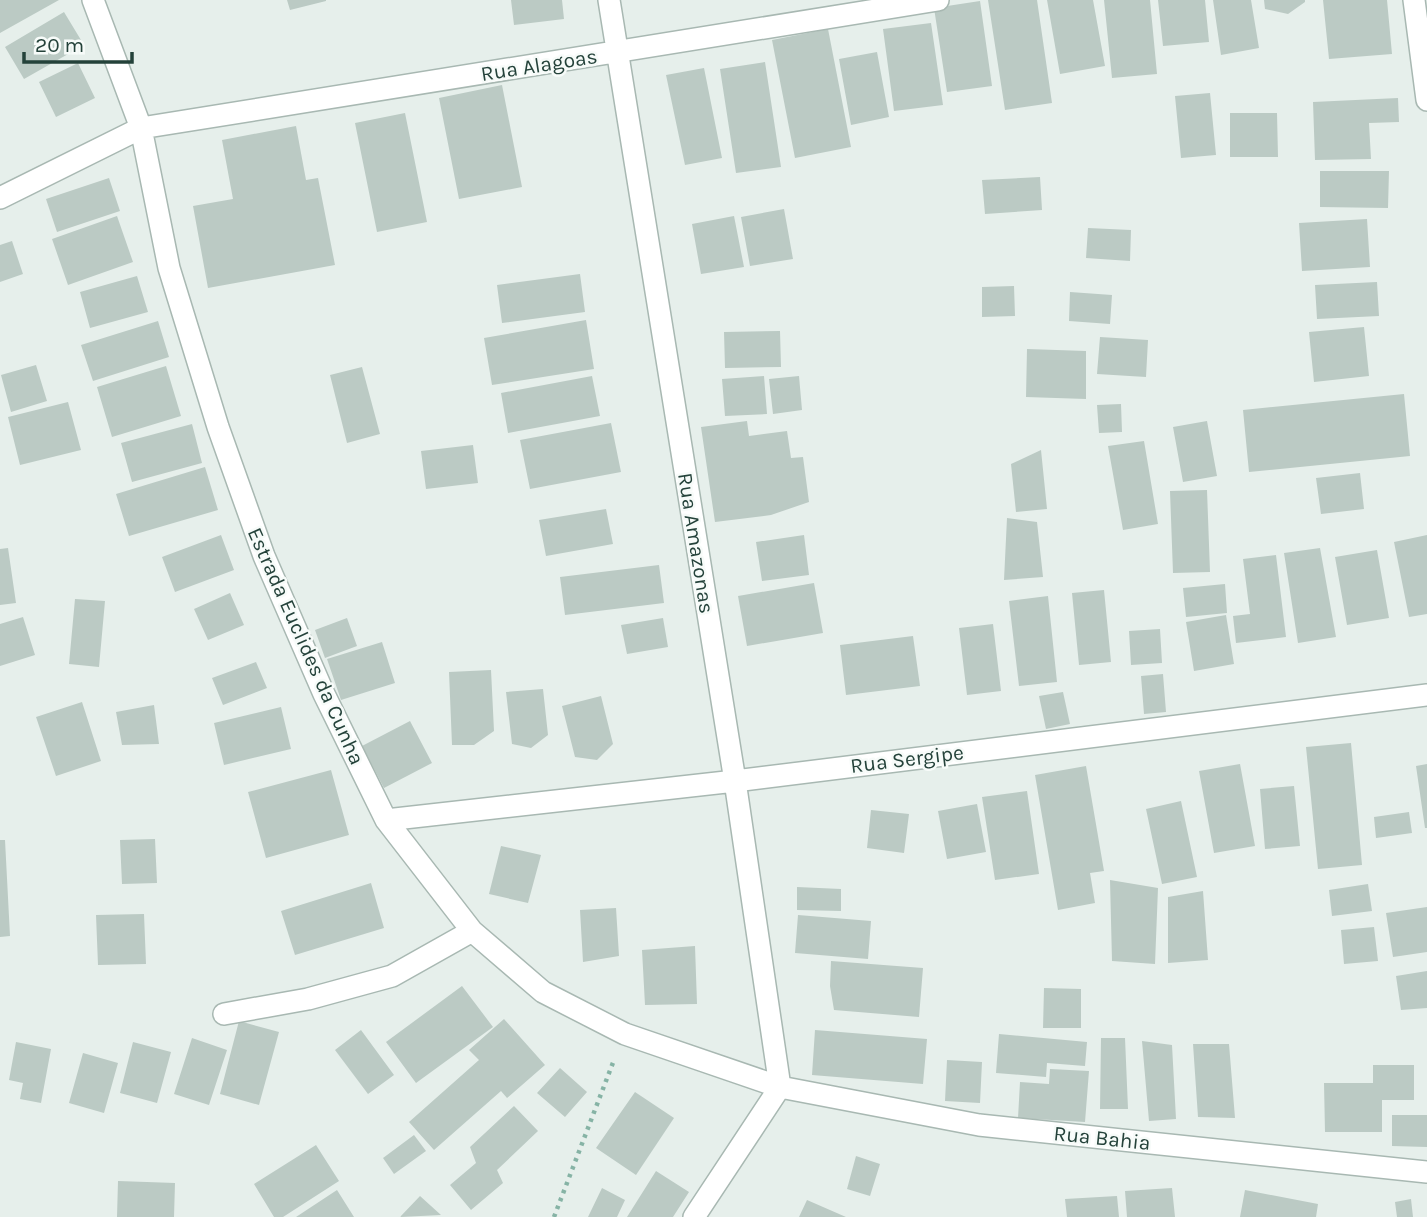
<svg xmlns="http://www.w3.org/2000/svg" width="1427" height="1217" font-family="Karla,sans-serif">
<rect width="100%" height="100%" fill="#e6efeb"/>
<path fill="#bbcac4" d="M0,0H59L0,33Z
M287,0H326V1L290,10Z
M511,0H562L564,19L514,25Z
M988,0H1037L1052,103L1005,110Z
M1047,0H1093L1105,66L1060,74Z
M1104,0H1150L1157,74L1112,78Z
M1158,0H1205L1209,42L1163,46Z
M1213,0H1251L1259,48L1221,55Z
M1264,0H1305V2L1288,14L1265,9Z
M1323,0H1387L1392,54L1329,59Z
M980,1L992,86L947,92L934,8Z
M64,12L84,45L24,79L5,47Z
M931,23L943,105L894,111L883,29Z
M828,29L851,147L795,158L772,40Z
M877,52L889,117L851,125L839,59Z
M765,62L781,167L736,173L720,69Z
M78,63L95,98L56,117L39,82Z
M704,68L722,158L685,165L666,75Z
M502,85L522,187L459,199L439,98Z
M1210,93L1216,155L1181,158L1175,96Z
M1398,98L1399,122L1369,123L1371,159L1315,160L1313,102Z
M405,113L427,222L377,232L355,123Z
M1230,113H1277L1278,157H1230Z
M296,126L306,180L318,178L335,265L208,288L193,206L233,199L222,140Z
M1320,171H1389L1388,208L1320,207Z
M1040,177L1042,210L985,214L982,180Z
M109,178L120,211L57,232L46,199Z
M784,209L793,259L750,266L741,217Z
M117,216L133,262L68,285L52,239Z
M734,216L744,267L701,274L692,224Z
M1367,219L1370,267L1302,271L1299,223Z
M1088,228L1131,230L1130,261L1086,258Z
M12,241L23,274L0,282V245Z
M580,274L585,312L502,323L497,285Z
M137,276L148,312L90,328L80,292Z
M1377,282L1379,316L1317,319L1315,285Z
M1014,286L1015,316L982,317V287Z
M1070,292L1112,295L1110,324L1069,321Z
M586,320L594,369L492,385L484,338Z
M158,321L169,357L93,381L81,345Z
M1364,327L1369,376L1314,382L1309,332Z
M780,331L781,367L725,368L724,332Z
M1100,337L1148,340L1146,377L1097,374Z
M1027,349L1086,351V399L1026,397Z
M36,365L47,401L11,412L1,375Z
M166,366L181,416L112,437L97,387Z
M362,367L380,434L347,443L330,375Z
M592,376L600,416L508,433L501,393Z
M764,376L767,414L725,416L722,379Z
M799,376L802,410L773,414L769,379Z
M1404,394L1410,456L1249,472L1243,410Z
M68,402L81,450L20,465L8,417Z
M1121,404L1122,432L1099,433L1097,405Z
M747,421L749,436L787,431L791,458L803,457L809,502L771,515L715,522L701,427Z
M1207,421L1217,476L1183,482L1173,427Z
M611,423L621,472L530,489L520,440Z
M192,424L202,463L132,482L121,443Z
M1144,441L1158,524L1123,530L1108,446Z
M473,445L478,483L426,489L421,451Z
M1041,450L1047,509L1016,512L1011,464Z
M205,467L218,510L129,536L116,494Z
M1360,473L1364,509L1321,514L1316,478Z
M1207,490L1210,572L1173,573L1170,491Z
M606,509L613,544L546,556L539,520Z
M1007,518L1037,522L1043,577L1004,580Z
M221,535L234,570L175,592L162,557Z
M804,535L809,575L762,581L756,542Z
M1427,535V614L1409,617L1394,542Z
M8,548L16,603L0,605V549Z
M1320,548L1336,637L1298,643L1284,553Z
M1377,550L1389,618L1347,625L1335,557Z
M1276,555L1286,637L1236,643L1233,616L1250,614L1243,559Z
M659,565L664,603L565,615L560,577Z
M814,583L823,633L747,646L738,596Z
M1225,584L1227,613L1186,617L1183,588Z
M1104,590L1111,662L1079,665L1072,593Z
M230,593L244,625L208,640L194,609Z
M1048,596L1057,682L1019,686L1009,601Z
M75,599L105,601L99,667L69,664Z
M1226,615L1234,664L1194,671L1186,622Z
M23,617L35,655L0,666V624Z
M347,618L357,646L325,658L315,630Z
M663,618L668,647L627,654L621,625Z
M993,624L1001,691L967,695L959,628Z
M1160,629L1162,663L1131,665L1129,631Z
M913,636L920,686L846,695L840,645Z
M382,642L395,683L341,700L327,659Z
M256,662L267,688L223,705L212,678Z
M491,670L494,731L474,745H452L449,672Z
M1163,674L1166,712L1144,714L1141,676Z
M543,689L548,735L531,748L512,744L506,692Z
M1063,692L1070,724L1046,729L1039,696Z
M601,696L613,744L597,760L575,757L562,706Z
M82,702L101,761L56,776L36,717Z
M154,705L159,744L122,745L116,712Z
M281,707L291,749L224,765L214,723Z
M410,721L432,763L384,788L362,746Z
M1351,743L1362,865L1318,869L1306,747Z
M1240,764L1255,846L1214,853L1199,771Z
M1427,764V828H1425L1416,766Z
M1086,766L1104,871L1090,873L1095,903L1058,910L1035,775Z
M331,770L349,835L266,858L248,792Z
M1294,786L1300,846L1265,849L1260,789Z
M1027,791L1039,874L995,880L982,797Z
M1181,801L1197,877L1162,884L1146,809Z
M977,804L986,852L947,859L938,811Z
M871,810L909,814L904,853L867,848Z
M1409,812L1412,833L1376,838L1374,817Z
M155,839L157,883L122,884L120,840Z
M0,840H5L10,936L0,937Z
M501,846L541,855L528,903L489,894Z
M1110,880L1158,888L1155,964L1112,961Z
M371,883L384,928L295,955L281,911Z
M1368,884L1372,911L1332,916L1329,890Z
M797,887L841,889V911L797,910Z
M1203,891L1208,960L1168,963V897Z
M1427,907V952L1393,957L1386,913Z
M616,908L619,956L583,962L580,910Z
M144,914L146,964L98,965L96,915Z
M798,915L871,921L868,959L795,953Z
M1374,927L1378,961L1344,964L1341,930Z
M695,946L697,1004L645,1005L642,950Z
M831,961L923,968L919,1017L834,1010L830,986Z
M1427,971V1008L1401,1010L1396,976Z
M462,986L493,1027L416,1083L386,1042Z
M1044,988L1081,989V1028H1043Z
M504,1019L545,1065L507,1098L501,1091L434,1150L409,1122L479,1060L469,1050Z
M239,1021L279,1032L259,1105L220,1094Z
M361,1030L394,1075L368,1094L335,1050Z
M815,1030L927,1039L923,1084L812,1075Z
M999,1034L1087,1042L1085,1066L1047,1063L1046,1077L996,1073Z
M192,1038L227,1050L209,1105L174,1094Z
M1101,1038H1125L1128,1109H1100Z
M1142,1041L1172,1045L1176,1119L1149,1121Z
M16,1042L51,1049L41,1103L20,1099L23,1083L9,1080Z
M133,1042L171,1052L157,1103L120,1093Z
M1193,1044H1229L1235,1118L1198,1117Z
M83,1053L118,1063L104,1113L69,1103Z
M947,1060L982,1062L980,1103L945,1101Z
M1373,1065H1414V1100H1382V1132H1325L1324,1083H1373Z
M560,1068L587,1092L565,1117L537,1093Z
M1050,1069L1089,1071L1085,1122L1018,1118L1020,1082L1049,1084Z
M635,1092L674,1118L636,1175L596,1148Z
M514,1106L538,1131L497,1170L503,1183L471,1210L450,1185L476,1163L470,1147Z
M1392,1115H1427V1147L1392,1146Z
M414,1135L426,1151L394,1174L383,1158Z
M316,1145L339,1181L283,1217H274L254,1184Z
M856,1156L880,1164L870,1196L847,1189Z
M656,1171L689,1192L673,1217H627Z
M118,1181L175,1183L174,1217H117Z
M602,1188L625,1200L617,1217H588Z
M1172,1188L1175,1217H1127L1125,1191Z
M337,1190L354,1217H296Z
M1245,1190L1318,1204L1316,1217H1240Z
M420,1196L441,1215L400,1217Z
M1117,1196L1119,1217H1067L1065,1199Z
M1411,1199L1413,1217H1397L1395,1202Z
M807,1200L846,1217H799Z"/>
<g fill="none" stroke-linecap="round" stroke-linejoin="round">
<defs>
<path id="minor" d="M93,0L141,128L169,268L218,427L264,556L324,694L386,820L472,931L543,992L625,1034L780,1087L979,1125L1427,1172
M609,0L735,781L780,1087
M1414,0L1427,100
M0,198L141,128L938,0
M386,820L735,781L1427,695
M224,1014L308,999L392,976L472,931
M694,1217L780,1087"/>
</defs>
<use href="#minor" stroke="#a8b8b2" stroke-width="24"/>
<path stroke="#86b3a5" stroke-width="4.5" stroke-dasharray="3.5 5" stroke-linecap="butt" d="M554,1217L614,1060"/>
<use href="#minor" stroke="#fff" stroke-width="21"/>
</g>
<g text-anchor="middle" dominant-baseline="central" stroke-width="5" stroke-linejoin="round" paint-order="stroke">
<g font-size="21" fill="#24423a" stroke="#f7fbf9">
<text transform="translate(539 65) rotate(-9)">Rua Alagoas</text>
<text transform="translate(696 543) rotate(81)">Rua Amazonas</text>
<text transform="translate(306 646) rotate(66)">Estrada Euclides da Cunha</text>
<text transform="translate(907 759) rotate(-7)">Rua Sergipe</text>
<text transform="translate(1102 1138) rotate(6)">Rua Bahia</text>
</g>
</g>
<path d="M24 52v10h108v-10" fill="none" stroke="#24423a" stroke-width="3.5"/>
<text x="35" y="52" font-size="21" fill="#24423a" stroke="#f7fbf9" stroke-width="5" paint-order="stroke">20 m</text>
</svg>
